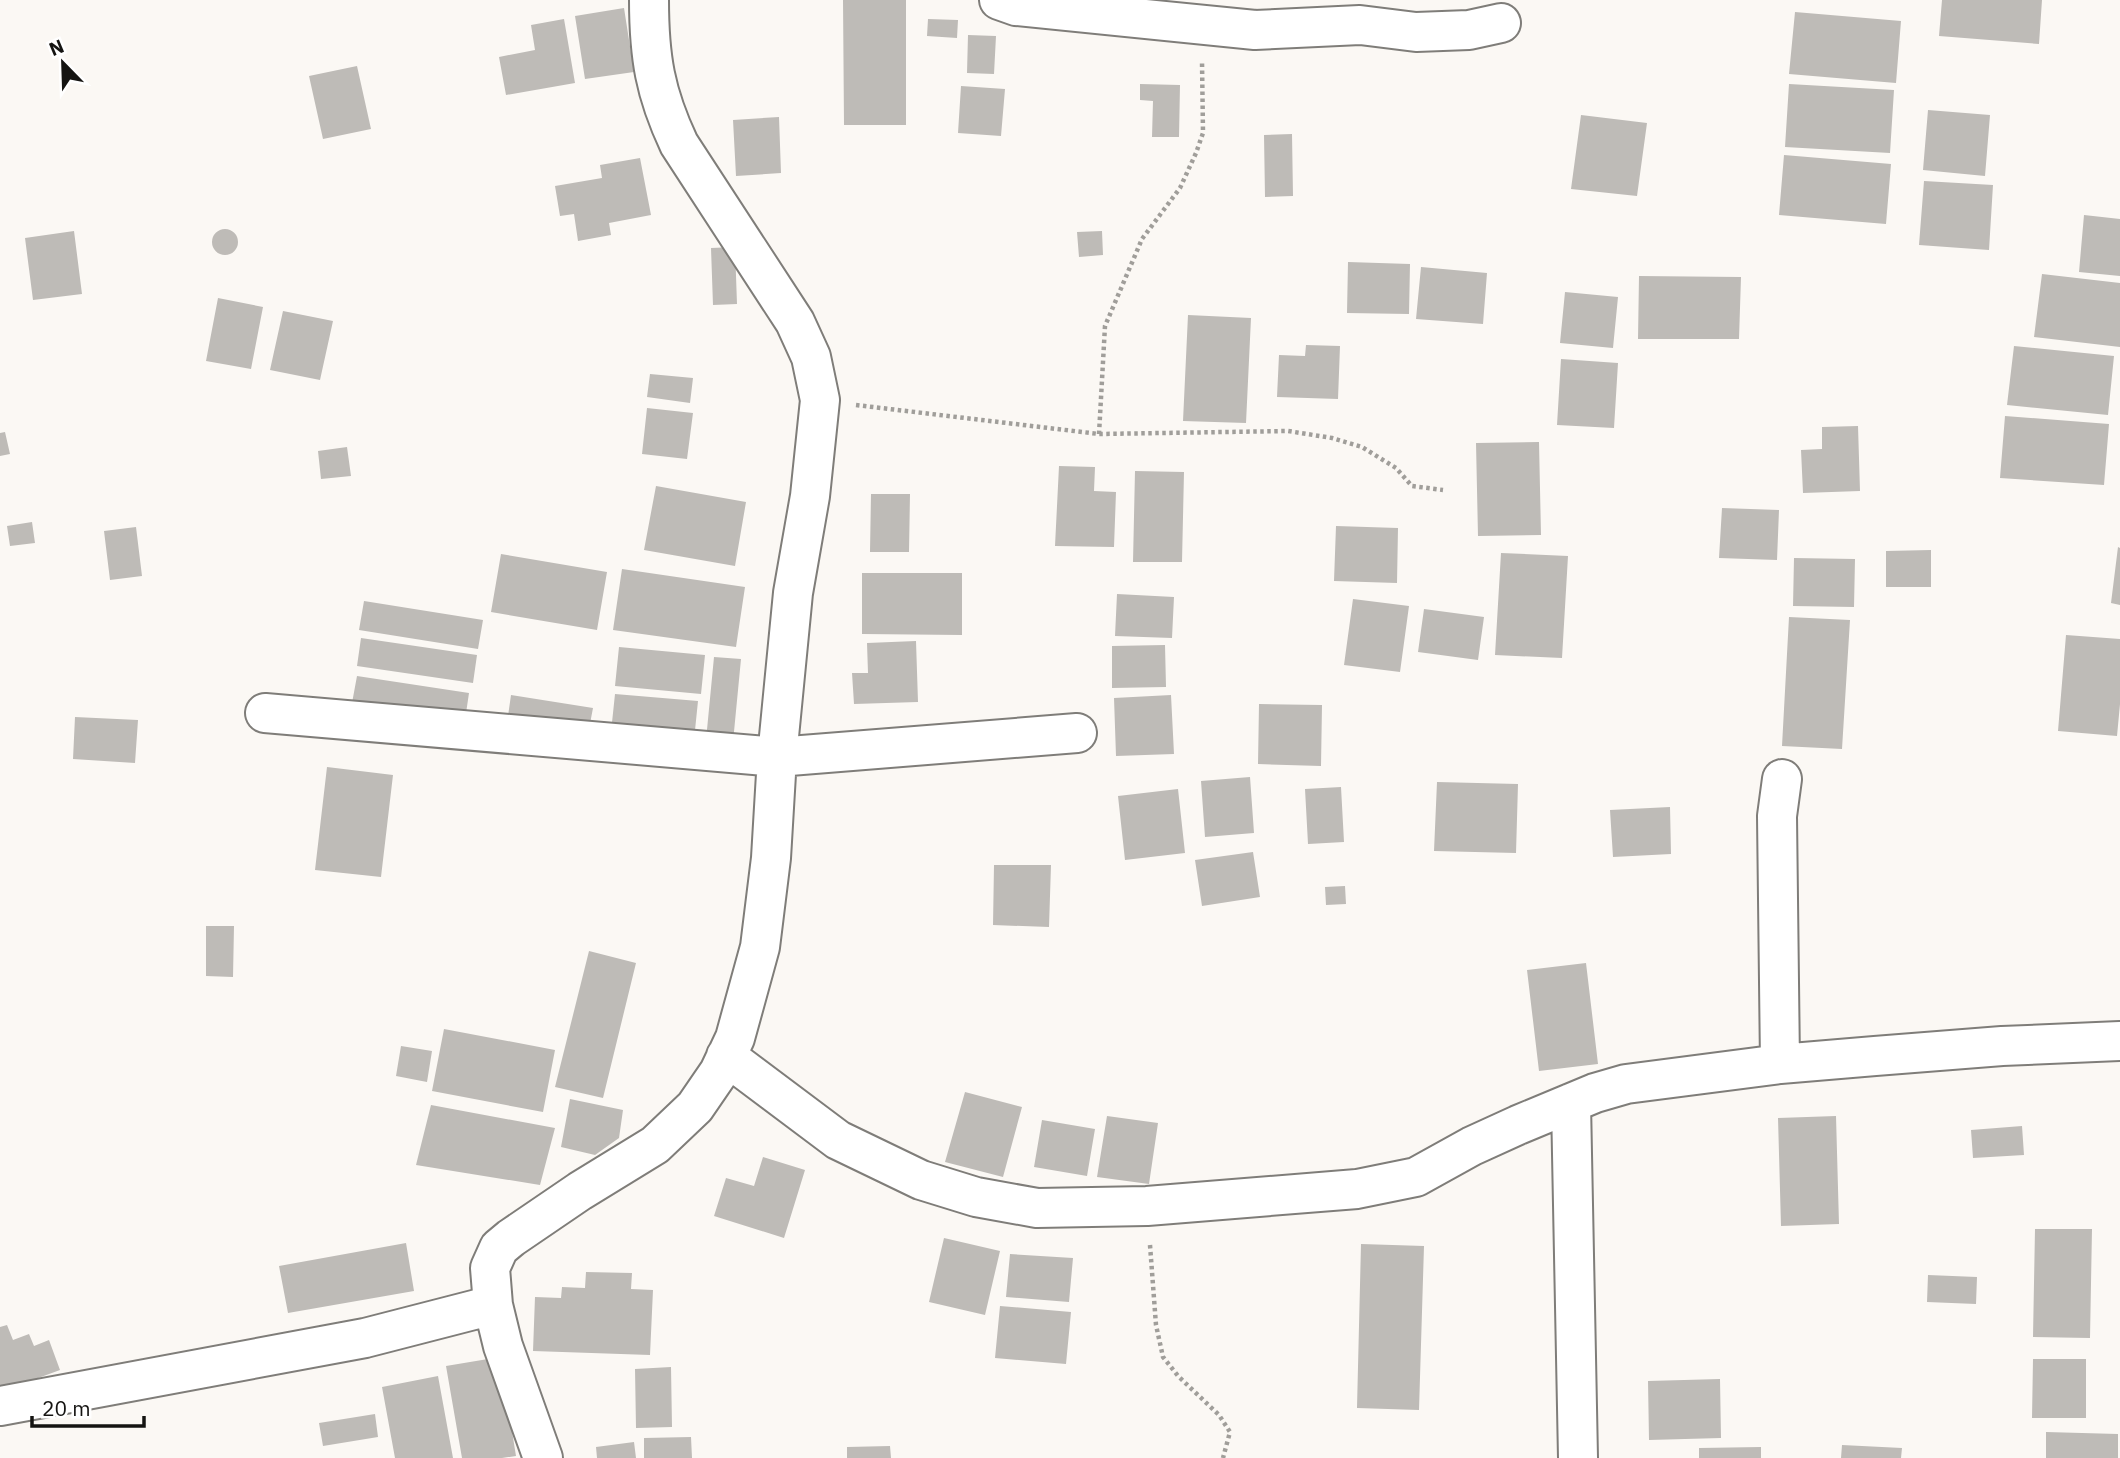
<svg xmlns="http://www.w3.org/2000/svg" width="2120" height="1458" font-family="'IBM Plex Sans',sans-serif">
<rect width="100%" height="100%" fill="#fbf8f4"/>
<path fill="#bebbb7" d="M843,0H906V125H844Z
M1942,0H2042L2039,44L1939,36Z
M624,8L634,72L585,79L575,16Z
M1795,12L1901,21L1896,83L1789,74Z
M564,19L575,83L506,95L499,57L535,50L531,25Z
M928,19L958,20L957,38L927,36Z
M968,35L996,36L994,74L967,73Z
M357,66L371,129L323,139L309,76Z
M1140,84L1180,85L1179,137H1152L1153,101L1140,100Z
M1789,84L1894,90L1890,153L1785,147Z
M961,86L1005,89L1001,136L958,133Z
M1928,110L1990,115L1985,176L1923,170Z
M1581,115L1647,123L1637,196L1571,189Z
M779,117L781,173L736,176L733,120Z
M1292,134L1293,196L1265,197L1264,135Z
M1784,155L1891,164L1886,224L1779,215Z
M640,158L651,215L609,223L611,235L578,241L574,214L560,216L555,186L602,178L600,165Z
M1924,181L1993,185L1989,250L1919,245Z
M2084,215L2120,219V276L2079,272Z
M212 242a13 13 0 1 1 26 0a13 13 0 1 1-26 0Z
M74,231L82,294L33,300L25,238Z
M1102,231L1103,255L1079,257L1077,232Z
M735,247L737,304L713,305L711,248Z
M1348,262L1410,264L1409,314L1347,313Z
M1421,267L1487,273L1483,324L1416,319Z
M2042,274L2120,283V347L2034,337Z
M1639,276L1741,277L1739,339H1638Z
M1565,292L1618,297L1613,348L1560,343Z
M218,298L263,307L251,369L206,361Z
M283,311L333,321L320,380L270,370Z
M1188,315L1251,318L1246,423L1183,421Z
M1306,345L1340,346L1338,399L1277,397L1279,355L1305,356Z
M2014,346L2114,356L2108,415L2007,405Z
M1561,359L1618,363L1614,428L1557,425Z
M650,374L693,378L690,403L647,397Z
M647,408L693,413L687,459L642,454Z
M2005,416L2109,424L2104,485L2000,478Z
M1858,426L1860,491L1803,493L1801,450L1822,449V427Z
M5,432L10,454L0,456V433Z
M1539,442L1541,535L1478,536L1476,443Z
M347,447L351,476L321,479L318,451Z
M1059,466L1095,467L1094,491L1116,492L1114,547L1055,546Z
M1135,471L1184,472L1182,562H1133Z
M656,486L746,502L735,566L644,550Z
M871,494H910L909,552H870Z
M1722,508L1779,510L1777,560L1719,558Z
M32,522L35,543L10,546L7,526Z
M1336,526L1398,528L1397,583L1334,581Z
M136,527L142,576L110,580L104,531Z
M2118,547L2120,548V605L2111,603Z
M1931,550V587H1886V551Z
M1501,553L1568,556L1562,658L1495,655Z
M501,554L607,572L597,630L491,612Z
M1794,558L1855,559L1854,607L1793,606Z
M622,569L745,587L736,647L613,630Z
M862,573H962V635L862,634Z
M1117,594L1174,597L1172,638L1115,636Z
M1353,599L1409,606L1400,672L1344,665Z
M364,601L483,620L478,649L359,630Z
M1424,609L1484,617L1478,660L1418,652Z
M1789,617L1850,620L1842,749L1782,746Z
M2066,635L2120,639V704L2117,736L2058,731Z
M361,638L477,655L473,683L357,666Z
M916,641L918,702L854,704L852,673H868L867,643Z
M1165,645L1166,687L1112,688V646Z
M619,647L705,655L701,694L615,686Z
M714,657L741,659L733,742L706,740Z
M357,676L469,693L465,720L352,703Z
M615,694L698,701L694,740L611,732Z
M511,695L593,708L588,734L507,723Z
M1171,695L1174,754L1116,756L1114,698Z
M1259,704L1322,705L1321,766L1258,764Z
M75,717L138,720L135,763L73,759Z
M327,767L393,775L381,877L315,870Z
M1250,777L1254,833L1205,837L1201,781Z
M1437,782L1518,784L1516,853L1434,851Z
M1341,787L1344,842L1308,844L1305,789Z
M1178,789L1185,853L1125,860L1118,796Z
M1670,807L1671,854L1613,857L1610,810Z
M1253,852L1260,897L1202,906L1195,860Z
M994,865H1051L1049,927L993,925Z
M1345,886L1346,904L1326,905L1325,887Z
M206,926H234L233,977L206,976Z
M589,951L636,963L603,1098L555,1087Z
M1586,963L1598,1064L1539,1071L1527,970Z
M444,1029L555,1050L543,1112L432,1091Z
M401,1046L432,1051L427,1082L396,1076Z
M965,1092L1022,1107L1003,1177L945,1162Z
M570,1099L623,1110L619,1138L595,1155L561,1147Z
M431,1105L555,1128L540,1185L416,1165Z
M1107,1116L1158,1123L1149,1184L1097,1177Z
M1836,1116L1839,1224L1781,1226L1778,1118Z
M1042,1120L1095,1129L1087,1176L1034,1167Z
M2022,1126L2024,1155L1973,1158L1971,1130Z
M763,1157L805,1170L784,1238L714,1216L726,1178L754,1186Z
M2035,1229H2092L2090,1338L2033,1337Z
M944,1238L1000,1251L985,1315L929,1302Z
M406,1243L414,1291L288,1313L279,1266Z
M1361,1244L1424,1246L1419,1410L1357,1408Z
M1010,1254L1073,1258L1069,1302L1006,1297Z
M586,1272L632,1273L631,1289L653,1290L650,1355L533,1351L535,1297L561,1298L562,1287L585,1288Z
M1928,1275L1977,1277L1976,1304L1927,1302Z
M1000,1306L1071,1312L1066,1364L995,1358Z
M7,1325L13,1340L29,1334L34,1346L49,1340L60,1370L0,1392V1327Z
M500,1357L516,1456L502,1458H462L446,1366Z
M2033,1359H2086V1418H2032Z
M671,1367L672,1427L636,1428L635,1369Z
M438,1376L453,1458H395L382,1387Z
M1720,1379L1721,1438L1649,1440L1648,1381Z
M375,1414L378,1437L323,1446L319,1423Z
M2046,1432L2118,1434V1458H2046Z
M691,1437L692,1458H644V1438Z
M634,1442L636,1458H597L596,1447Z
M1842,1445L1902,1448L1901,1458H1841Z
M890,1446L891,1458H847V1447Z
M1761,1447V1458H1699V1448Z"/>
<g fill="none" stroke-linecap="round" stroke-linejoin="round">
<defs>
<path id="minor" d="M999,0L1016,6L1255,30L1360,25L1416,32L1469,30L1501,23
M265,713L777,757L1077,733
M726,1056L838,1140L921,1180L976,1197L1037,1208L1147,1206L1357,1189L1416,1177L1472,1146L1518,1125L1595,1093L1626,1084L1780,1064L1875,1056L2002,1046L2120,1041
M1780,1064L1777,816L1782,779
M1571,1103L1578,1458
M0,1406L365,1338L493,1305
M543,1458L503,1346L493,1305L490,1268L499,1248L511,1238L580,1191L655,1145L695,1107L719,1072L735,1038L760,947L771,858L777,757L793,593L810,496L820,400L811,357L795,322L679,144C655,93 649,57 649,0"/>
</defs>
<use href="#minor" stroke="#7f7d79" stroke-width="42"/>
<path stroke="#a09e9a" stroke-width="4.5" stroke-dasharray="3.5 3.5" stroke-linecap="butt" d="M856,405L1099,434L1288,431L1332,438L1362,447L1396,468L1412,486L1443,490
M1099,434L1105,326L1142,239L1180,188L1196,153L1203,133L1202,61
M1150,1245L1156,1325L1163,1357L1178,1376L1219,1415L1230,1432L1223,1458"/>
<use href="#minor" stroke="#fff" stroke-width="38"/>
</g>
<g transform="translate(63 63) rotate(337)" stroke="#ffffff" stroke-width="5" paint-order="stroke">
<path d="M0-5L12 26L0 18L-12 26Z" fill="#151412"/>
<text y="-10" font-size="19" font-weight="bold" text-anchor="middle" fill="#151412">N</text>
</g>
<path d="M32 1416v10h112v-10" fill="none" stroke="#151412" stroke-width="3.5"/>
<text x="42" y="1416" font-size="21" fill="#151412" stroke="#ffffff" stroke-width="5" paint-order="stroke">20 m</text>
</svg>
